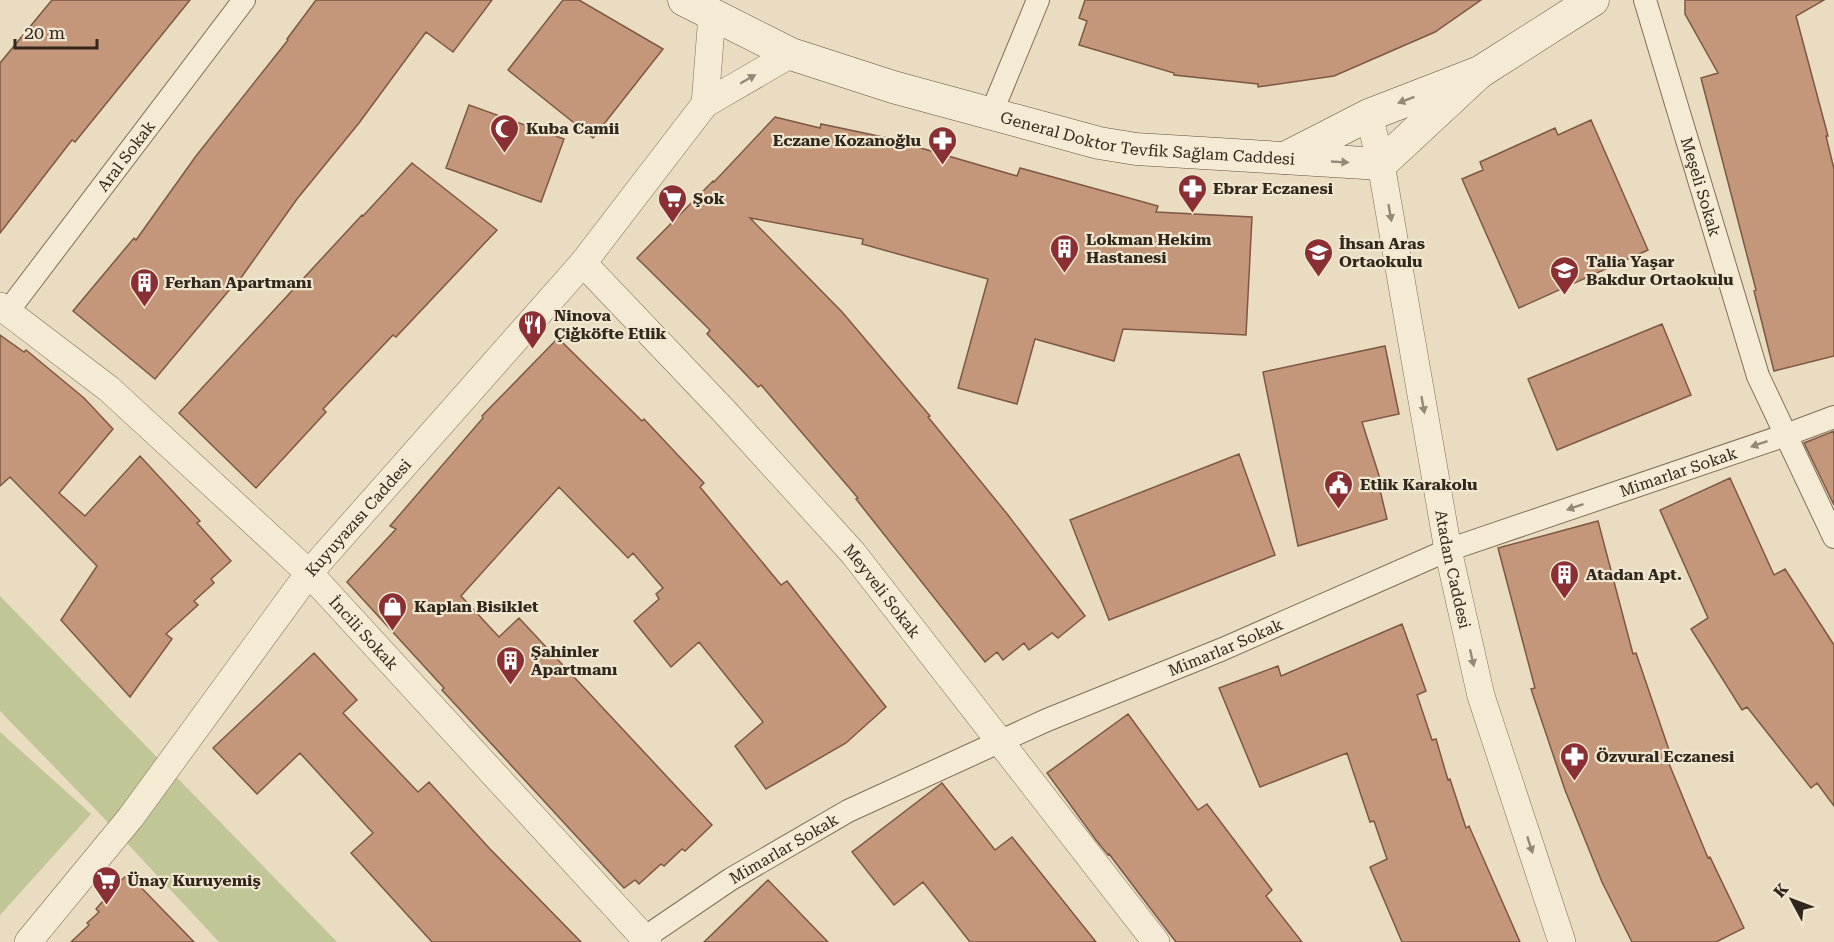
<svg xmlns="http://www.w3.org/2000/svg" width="1834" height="942" font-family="'Roboto Serif',serif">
<rect width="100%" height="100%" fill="#e9dcc1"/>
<path fill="#c1c696" d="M0,596L337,942H219L99,813L0,711Z
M0,732L91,814L0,915Z"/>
<path fill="#c4977a" stroke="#7d5843" stroke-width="1.5" d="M52,0H190L75,142L72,140L0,233V63Z
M316,0H492L453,52L426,32L359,123L297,199L233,289L231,288L155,379L73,311L134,238L136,240L196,156L288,40L287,39Z
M563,0H579L663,49L593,138L508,70Z
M1085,0H1481L1435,32L1334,76L1258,87V84L1174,75V73L1079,45L1087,21L1079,18Z
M1685,0H1824L1796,16L1828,136H1826L1834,169V356L1774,371L1754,291L1756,290L1701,78L1718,73L1685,14Z
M469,105L564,139L541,202L446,168Z
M775,117L820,128L821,124L883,137L1017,176L1020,168L1158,206L1156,212L1252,217L1246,335L1123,329L1114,361L1035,339L1017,404L958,388L988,279L862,244L863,239L750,218L843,313L930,416L928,417L1008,515L1085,616L1058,638L1052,633L1029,650L1024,643L1003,660L997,652L985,662L856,499L858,498L761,385L758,387L707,334L710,330L637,258L713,181L714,182Z
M1591,120L1648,250L1519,308L1462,179L1483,170L1480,162L1555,128L1558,135Z
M412,163L497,230L396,337L393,335L323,409L326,412L256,488L179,413L362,215L363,216Z
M1662,324L1691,395L1557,450L1528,379Z
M0,335L24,352L26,350L84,398L113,429L59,493L85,516L140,456L200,521L197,523L231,561L211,579L214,583L194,601L198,605L166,634L172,639L130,697L61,620L97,566L10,477L0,486Z
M558,338L642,421L644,419L704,483L700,487L781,585L787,581L886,707L846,743L766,789L735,746L763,722L699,642L671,667L634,621L659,599L656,594L663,588L633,553L628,558L559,487L461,596L499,637L519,618L712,825L685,851L682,849L664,866L661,864L639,884L635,880L624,888L442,690L444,688L347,582L396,529L390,526L483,418L482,416Z
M1385,346L1399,414L1362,422L1382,485L1379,486L1387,519L1298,546L1263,372Z
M1834,431V505L1804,443Z
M1239,454L1275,555L1109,620L1070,520Z
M1730,478L1774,575L1785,569L1834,645V806L1817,783L1811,788L1747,707L1742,710L1691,629L1708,618L1660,510Z
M1598,521L1633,654L1636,653L1670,753L1665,754L1708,858L1710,857L1744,928L1716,942H1632L1602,882L1565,790L1531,689L1535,688L1498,548Z
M1402,624L1426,691L1417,695L1432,740L1436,739L1448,780L1450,779L1466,828L1469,826L1520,942H1402L1370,867L1387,859L1374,821L1370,822L1347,753L1260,787L1219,688L1278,666L1281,676Z
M314,653L357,700L343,713L418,792L429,782L490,849L581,942H432L351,853L373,833L300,753L257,794L213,748Z
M1128,714L1198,810L1207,804L1272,890L1266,896L1302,942H1176L1109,854L1108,855L1096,840L1047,773Z
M942,783L995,850L1012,837L1096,942H970L923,882L894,905L852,852Z
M128,874L194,942H71L89,925L87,923L99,912L96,909L110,893L109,892Z
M768,880L828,942H704Z"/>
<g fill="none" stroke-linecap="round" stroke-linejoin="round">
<defs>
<g id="minor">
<path id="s1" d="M1645,0L1758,376L1834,537"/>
<path d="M991,114L1038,0"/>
<path id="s2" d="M8,311L244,0"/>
<path id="s3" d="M644,938L731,879L848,811L1047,720L1223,649L1448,550L1786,435L1834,417"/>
</g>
<g id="tertiary">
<path d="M705,104L712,15"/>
<path id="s4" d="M1369,115L1381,164L1448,550L1481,696L1562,942"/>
<path id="s5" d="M583,263L723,410L853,553L1156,942"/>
<path id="s6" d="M0,306L109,389L309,573L648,942"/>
<path id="s7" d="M28,942L131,817L309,573L583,263L705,104L791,54"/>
</g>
<g id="secondary">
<path id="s8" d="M684,0L791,54L893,87L1099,143L1136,149L1381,164L1480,72"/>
<path d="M1285,158L1369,115L1480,72L1593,0"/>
</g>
</defs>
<use href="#minor" stroke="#806e5a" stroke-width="24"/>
<use href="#tertiary" stroke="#806e5a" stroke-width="28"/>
<use href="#secondary" stroke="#624f3e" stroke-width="33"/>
<use href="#minor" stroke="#f5ead3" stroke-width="22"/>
<use href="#tertiary" stroke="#f5ead3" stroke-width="27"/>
<use href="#secondary" stroke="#f5ead3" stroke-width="32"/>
</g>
<defs><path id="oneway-solid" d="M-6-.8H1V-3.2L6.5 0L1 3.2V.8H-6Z" transform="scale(1.5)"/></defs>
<g fill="#948878">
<use href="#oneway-solid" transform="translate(748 79) rotate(-30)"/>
<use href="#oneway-solid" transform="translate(1406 100) rotate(159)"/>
<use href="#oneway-solid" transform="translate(1340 162) rotate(3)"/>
<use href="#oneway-solid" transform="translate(1390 213) rotate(80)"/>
<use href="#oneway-solid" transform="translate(1423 405) rotate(80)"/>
<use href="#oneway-solid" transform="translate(1759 444) rotate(161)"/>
<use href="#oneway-solid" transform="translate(1575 507) rotate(161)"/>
<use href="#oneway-solid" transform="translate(1472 658) rotate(77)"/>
<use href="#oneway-solid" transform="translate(1530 845) rotate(72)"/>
</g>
<defs>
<symbol id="mosque-pin" viewBox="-11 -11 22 30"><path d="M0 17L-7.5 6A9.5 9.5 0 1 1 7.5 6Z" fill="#8a3034" stroke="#f1e7d0"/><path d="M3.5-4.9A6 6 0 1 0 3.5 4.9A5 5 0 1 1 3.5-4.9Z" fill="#fff"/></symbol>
<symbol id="pharmacy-pin" viewBox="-11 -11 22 30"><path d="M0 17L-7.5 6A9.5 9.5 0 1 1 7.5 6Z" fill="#8a3034" stroke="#f1e7d0"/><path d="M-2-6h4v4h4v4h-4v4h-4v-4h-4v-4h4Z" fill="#fff"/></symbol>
<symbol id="supermarket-pin" viewBox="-11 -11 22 30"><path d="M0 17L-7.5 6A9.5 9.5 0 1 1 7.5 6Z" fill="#8a3034" stroke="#f1e7d0"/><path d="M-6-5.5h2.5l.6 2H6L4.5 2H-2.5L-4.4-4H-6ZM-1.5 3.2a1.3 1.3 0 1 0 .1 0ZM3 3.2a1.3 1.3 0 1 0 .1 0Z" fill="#fff"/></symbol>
<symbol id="building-pin" viewBox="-11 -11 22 30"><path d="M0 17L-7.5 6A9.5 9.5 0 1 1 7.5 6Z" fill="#8a3034" stroke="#f1e7d0"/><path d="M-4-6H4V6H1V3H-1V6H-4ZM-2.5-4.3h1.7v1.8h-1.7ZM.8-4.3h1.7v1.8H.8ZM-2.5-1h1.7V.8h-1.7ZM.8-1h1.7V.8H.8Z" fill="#fff"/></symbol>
<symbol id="school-pin" viewBox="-11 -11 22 30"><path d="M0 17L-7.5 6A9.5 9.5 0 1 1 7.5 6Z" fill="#8a3034" stroke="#f1e7d0"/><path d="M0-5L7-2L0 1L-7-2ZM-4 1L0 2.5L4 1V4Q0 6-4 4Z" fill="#fff"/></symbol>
<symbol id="restaurant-pin" viewBox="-11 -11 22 30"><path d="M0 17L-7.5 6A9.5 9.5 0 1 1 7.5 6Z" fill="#8a3034" stroke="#f1e7d0"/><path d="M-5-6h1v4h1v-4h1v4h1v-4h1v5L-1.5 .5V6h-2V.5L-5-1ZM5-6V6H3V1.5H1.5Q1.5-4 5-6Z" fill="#fff"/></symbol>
<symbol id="civic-pin" viewBox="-11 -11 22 30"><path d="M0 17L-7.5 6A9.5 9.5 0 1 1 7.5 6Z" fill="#8a3034" stroke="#f1e7d0"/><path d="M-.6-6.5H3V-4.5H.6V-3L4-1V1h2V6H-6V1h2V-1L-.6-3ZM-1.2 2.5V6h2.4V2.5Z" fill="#fff"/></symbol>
<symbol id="shop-pin" viewBox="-11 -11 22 30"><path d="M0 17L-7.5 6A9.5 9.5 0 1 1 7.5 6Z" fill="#8a3034" stroke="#f1e7d0"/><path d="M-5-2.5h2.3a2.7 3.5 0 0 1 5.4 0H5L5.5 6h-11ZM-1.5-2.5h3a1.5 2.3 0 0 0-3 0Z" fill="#fff"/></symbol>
</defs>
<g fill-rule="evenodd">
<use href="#mosque-pin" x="488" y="112" width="33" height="45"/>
<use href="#pharmacy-pin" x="926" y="124" width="33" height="45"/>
<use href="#pharmacy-pin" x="1176" y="172" width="33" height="45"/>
<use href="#supermarket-pin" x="656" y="182" width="33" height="45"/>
<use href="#building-pin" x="1048" y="232" width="33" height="45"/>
<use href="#school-pin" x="1302" y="236" width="33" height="45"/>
<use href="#school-pin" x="1548" y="254" width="33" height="45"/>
<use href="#building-pin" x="128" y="266" width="33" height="45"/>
<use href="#restaurant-pin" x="516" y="308" width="33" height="45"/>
<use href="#civic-pin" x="1322" y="468" width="33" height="45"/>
<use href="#building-pin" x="1548" y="558" width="33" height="45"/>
<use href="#shop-pin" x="376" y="590" width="33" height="45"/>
<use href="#building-pin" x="494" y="644" width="33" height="45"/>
<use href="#pharmacy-pin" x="1558" y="740" width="33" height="45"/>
<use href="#supermarket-pin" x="90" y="864" width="33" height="45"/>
</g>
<g text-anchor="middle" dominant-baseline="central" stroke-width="4.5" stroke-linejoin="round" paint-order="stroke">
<g font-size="16" font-weight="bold" fill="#32271d" stroke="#f1e7d0" text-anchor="start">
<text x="526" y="128">Kuba Camii</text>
<text x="921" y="140" text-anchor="end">Eczane Kozanoğlu</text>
<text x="1213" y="188">Ebrar Eczanesi</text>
<text x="693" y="198">Şok</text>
<text x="1086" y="239">Lokman Hekim<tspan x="1086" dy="18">Hastanesi</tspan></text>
<text x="1339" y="243">İhsan Aras<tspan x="1339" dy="18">Ortaokulu</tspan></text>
<text x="1586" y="261">Talia Yaşar<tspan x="1586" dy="18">Bakdur Ortaokulu</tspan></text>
<text x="165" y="282">Ferhan Apartmanı</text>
<text x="554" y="315">Ninova<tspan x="554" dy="18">Çiğköfte Etlik</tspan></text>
<text x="1360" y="484">Etlik Karakolu</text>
<text x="1586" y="574">Atadan Apt.</text>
<text x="414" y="606">Kaplan Bisiklet</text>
<text x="531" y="651">Şahinler<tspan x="531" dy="18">Apartmanı</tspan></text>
<text x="1596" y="756">Özvural Eczanesi</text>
<text x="127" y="880">Ünay Kuruyemiş</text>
</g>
<g font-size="16" fill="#32271d" stroke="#f1e7d0">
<text stroke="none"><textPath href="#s8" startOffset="488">General Doktor Tevfik Sağlam Caddesi</textPath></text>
<text stroke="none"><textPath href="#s2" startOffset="195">Aral Sokak</textPath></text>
<text stroke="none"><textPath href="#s1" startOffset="195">Meşeli Sokak</textPath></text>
<text stroke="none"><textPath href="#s3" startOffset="1138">Mimarlar Sokak</textPath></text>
<text stroke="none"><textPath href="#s7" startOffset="538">Kuyuyazısı Caddesi</textPath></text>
<text stroke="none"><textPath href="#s4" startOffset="462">Atadan Caddesi</textPath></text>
<text stroke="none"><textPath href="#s5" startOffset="444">Meyveli Sokak</textPath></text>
<text stroke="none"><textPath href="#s6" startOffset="490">İncili Sokak</textPath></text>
<text stroke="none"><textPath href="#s3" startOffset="652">Mimarlar Sokak</textPath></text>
<text stroke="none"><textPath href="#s3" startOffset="166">Mimarlar Sokak</textPath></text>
</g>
</g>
<g transform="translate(1792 900) rotate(311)" stroke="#f1e7d0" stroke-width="4.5" paint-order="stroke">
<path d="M0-4.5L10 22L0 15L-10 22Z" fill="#32271d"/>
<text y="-9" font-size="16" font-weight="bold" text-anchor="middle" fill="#32271d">K</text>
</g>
<path d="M15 39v9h82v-9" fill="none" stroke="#32271d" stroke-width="3"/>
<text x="24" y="39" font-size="18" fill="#32271d" stroke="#f1e7d0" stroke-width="4.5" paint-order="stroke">20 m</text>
</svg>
